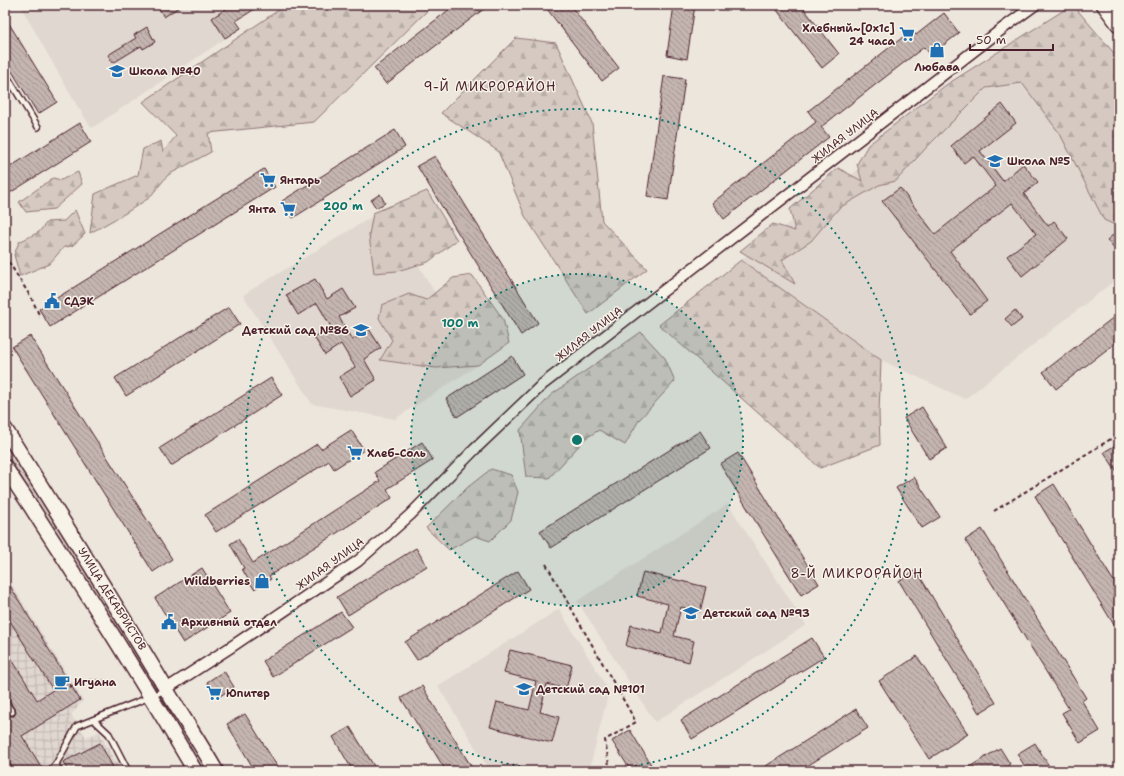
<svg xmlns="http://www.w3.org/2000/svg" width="1124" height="776" font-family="'Shantell Sans',sans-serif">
<defs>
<pattern id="industrial-grid" width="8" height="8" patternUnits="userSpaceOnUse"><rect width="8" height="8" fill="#e0d7d0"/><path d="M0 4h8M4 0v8" fill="none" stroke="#c2b8b3"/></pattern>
<pattern id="grass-tufts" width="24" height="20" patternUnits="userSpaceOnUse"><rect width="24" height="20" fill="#d5c9c2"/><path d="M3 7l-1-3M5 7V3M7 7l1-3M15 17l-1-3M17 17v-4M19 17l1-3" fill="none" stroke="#b8aca7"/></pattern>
<pattern id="forest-firs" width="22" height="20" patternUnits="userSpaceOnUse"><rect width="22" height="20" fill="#d5c9c2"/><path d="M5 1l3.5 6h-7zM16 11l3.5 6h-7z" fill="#b8aca7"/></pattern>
<pattern id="building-back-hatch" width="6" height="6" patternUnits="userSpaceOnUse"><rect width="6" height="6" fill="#c4b5b0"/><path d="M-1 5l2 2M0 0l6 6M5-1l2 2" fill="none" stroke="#a1938f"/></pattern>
</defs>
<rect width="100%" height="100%" fill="#ece6dd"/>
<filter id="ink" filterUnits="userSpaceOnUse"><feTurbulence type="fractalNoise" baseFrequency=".025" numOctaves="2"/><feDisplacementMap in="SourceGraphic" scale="8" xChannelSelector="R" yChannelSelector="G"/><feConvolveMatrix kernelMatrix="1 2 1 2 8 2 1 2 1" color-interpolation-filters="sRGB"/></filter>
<g filter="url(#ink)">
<path fill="#e0d7d0" d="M20,5H261L236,21L241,28L92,128L76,104Z
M1072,5L1119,62V277L965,399L881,360L741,260Z
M385,209L478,365L395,419L312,404L243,295Z
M728,504L806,625L655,722L577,601Z
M559,609L609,691L589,771H490L438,686Z"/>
<path fill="url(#industrial-grid)" d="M5,574L83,701L71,715L86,737L99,732L121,771H5Z"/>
<path fill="url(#grass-tufts)" stroke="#907476" d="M5,441L152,678L148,680L5,451Z
M169,706L208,771H203L165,708Z"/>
<path fill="url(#forest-firs)" stroke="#907476" d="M286,5H433L314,122L208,133L211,152L168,175L149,198L124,214L90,233L95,194L138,175L143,149L161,141L163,152L176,136L143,102Z
M1072,5H1073L1119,59V227L1104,220L1060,134L1022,83L986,88L925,149L896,181L879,185L839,208L811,241L782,260L795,284L740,251L773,224L795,231L790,209L838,168L862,181L857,164L868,145L946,85Z
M516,38L556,43L592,123L602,221L647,269L588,314L525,216L498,151L441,113Z
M78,172L82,184L54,209L26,212L19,202L53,178L61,180Z
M427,191L457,240L428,262L397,271L374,273L369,235L373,213Z
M75,210L85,234L72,246L64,247L49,264L20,276L14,255L19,242L39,232L47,222L64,221Z
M741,260L881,360L879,413L880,445L820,468L659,325Z
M472,275L503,319L509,343L478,365L436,368L380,360L392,340L379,318L382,305L409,294L426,300L453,278Z
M641,332L665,358L675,381L639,420L625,445L599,430L586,438L549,478L526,477L520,430L551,395Z
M491,469L511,475L518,492L511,520L490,541L475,536L449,550L426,528L468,487Z"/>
<path fill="url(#building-back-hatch)" stroke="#4a1f2b" d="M157,5H182L164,17Z
M232,5H261L236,21L241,28L225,38L212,18Z
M455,5H489L386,84L374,68Z
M544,5H570L619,68L602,81Z
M674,5H695L687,59L667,55Z
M773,5H801L839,54L822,68Z
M944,13L959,33L931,55L924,47L821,127L829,137L724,219L712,203L816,122L808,111L912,30L916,35Z
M5,17L57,102L38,114L5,60Z
M147,27L155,42L143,49L141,46L113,63L108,55L136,38L134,35Z
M664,76L685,79L668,200L647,196Z
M1002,104L1016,123L980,151L1003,181L1023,164L1038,182L1024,194L1048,226L1054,221L1068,239L1022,276L1007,256L1036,234L1012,203L950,251L987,301L970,314L882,201L900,188L935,234L996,186L973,156L964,163L951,146Z
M80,123L91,142L5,196V170Z
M395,130L405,147L293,218L282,201Z
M435,156L538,323L521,335L417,166Z
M264,169L275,187L50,327L39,309Z
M380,194L385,203L376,208L371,200Z
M1119,230V255L1107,240Z
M315,279L327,299L343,289L355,308L339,317L352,340L369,329L381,348L364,359L376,380L350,396L339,377L355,367L341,344L325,355L314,337L331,327L317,303L298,315L286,295Z
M229,307L240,324L126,396L115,378Z
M1015,310L1022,319L1012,327L1005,319Z
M1119,313V340L1056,389L1043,372Z
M30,336L172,559L153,572L12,347Z
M512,356L523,374L457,417L446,399Z
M271,378L282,395L171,466L160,448Z
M922,407L947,448L929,459L904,418Z
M351,430L364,450L334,469L329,461L216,532L205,515L317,444L321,449Z
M700,431L711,448L551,548L540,531Z
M422,442L433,460L387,489L392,498L269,576L271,579L254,589L242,569L244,568L230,544L238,539L253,563L380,481L375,472Z
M1119,443V475L1104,452Z
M738,453L819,584L801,595L720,464Z
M914,477L940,517L922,528L896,488Z
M1054,484L1119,590V633L1035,496Z
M982,529L1086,698L1082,701L1100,731L1080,743L1062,713L1069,709L965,540Z
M416,548L427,566L348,615L337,597Z
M202,568L230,613L183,643L155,598Z
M916,570L996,703L979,713L899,581Z
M518,571L529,589L417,660L405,642Z
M643,572L706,587L700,612L681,607L674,636L694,641L689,662L626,646L631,625L662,633L668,604L637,596Z
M5,578L80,700L22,736L44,771H15L5,756V708L11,716H14L16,712L8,699L5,697V648L37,700L53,690L5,613Z
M341,612L352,627L273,677L263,661Z
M812,638L824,657L692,739L681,720Z
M510,650L572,665L566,689L547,684L540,712L559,717L552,743L490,727L497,702L529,710L536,681L504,673Z
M917,656L968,734L929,759L879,681Z
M224,671L234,687L217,698L207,682Z
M422,686L474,771H446L401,698Z
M856,709L868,728L799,771H758Z
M245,714L280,771H255L227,724Z
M350,727L377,771H353L333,737Z
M630,730L655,771H631L612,741Z
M100,743L115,771H68L63,762Z
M1035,743L1052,771H1028L1017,754Z
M1000,748L1010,764L1000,771H963Z"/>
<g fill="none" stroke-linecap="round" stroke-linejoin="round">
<defs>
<path id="lane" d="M5,73L38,127
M5,701L12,712
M94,720L109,734L128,771
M56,764L59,771
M50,771L56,764L77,726L150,697L165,690"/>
<path id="street" d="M166,689L231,647L358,561L410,515L475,449L543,384L1006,26L1035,5"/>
<path id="secondary" d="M1104,5L1119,25
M5,429C59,515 114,601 166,689C182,716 200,743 216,771
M5,467C15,483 25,497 35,513C90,598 144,684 195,771"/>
</defs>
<use href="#lane" stroke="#4a1f2b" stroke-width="8"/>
<use href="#street" stroke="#4a1f2b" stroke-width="13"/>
<use href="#secondary" stroke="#4a1f2b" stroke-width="17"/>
<path stroke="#4a1f2b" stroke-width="2" stroke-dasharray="4 3" stroke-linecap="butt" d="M5,256L32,299L40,317
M994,511L1119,434
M546,564L636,722L605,740L610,771
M69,687L86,680L111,681"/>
<use href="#lane" stroke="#f7f3e8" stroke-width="5"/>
<use href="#street" stroke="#f7f3e8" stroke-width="10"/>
<use href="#secondary" stroke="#f7f3e8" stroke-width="14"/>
<path stroke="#4a1f2b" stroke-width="1" d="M1118,5L1119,6"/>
</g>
</g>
<circle cx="577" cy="440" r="166" fill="#0f766e" fill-opacity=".12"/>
<g fill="none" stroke="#0f766e" stroke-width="2" stroke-dasharray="2 4">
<circle cx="577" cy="440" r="166"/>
<path d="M574 771A331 331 0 1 1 580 771"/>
</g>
<defs>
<symbol id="supermarket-bare" viewBox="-9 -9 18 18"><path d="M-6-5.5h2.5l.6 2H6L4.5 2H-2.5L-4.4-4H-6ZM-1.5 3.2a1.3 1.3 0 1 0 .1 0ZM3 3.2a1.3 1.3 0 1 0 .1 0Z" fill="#1f6fb2" stroke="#f7f3e8" stroke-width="2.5" paint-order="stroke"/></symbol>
<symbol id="shop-bare" viewBox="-9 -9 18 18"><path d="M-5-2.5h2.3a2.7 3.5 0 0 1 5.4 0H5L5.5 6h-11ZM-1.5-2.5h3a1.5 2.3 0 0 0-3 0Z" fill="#1f6fb2" stroke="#f7f3e8" stroke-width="2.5" paint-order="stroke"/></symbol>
<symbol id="school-bare" viewBox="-9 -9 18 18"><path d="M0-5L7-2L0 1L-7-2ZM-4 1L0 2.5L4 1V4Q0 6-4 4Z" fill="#1f6fb2" stroke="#f7f3e8" stroke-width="2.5" paint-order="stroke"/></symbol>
<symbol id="civic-bare" viewBox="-9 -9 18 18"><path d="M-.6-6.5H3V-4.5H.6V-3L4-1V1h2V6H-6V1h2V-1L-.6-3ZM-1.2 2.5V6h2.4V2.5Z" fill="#1f6fb2" stroke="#f7f3e8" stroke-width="2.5" paint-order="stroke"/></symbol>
<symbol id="cafe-bare" viewBox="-9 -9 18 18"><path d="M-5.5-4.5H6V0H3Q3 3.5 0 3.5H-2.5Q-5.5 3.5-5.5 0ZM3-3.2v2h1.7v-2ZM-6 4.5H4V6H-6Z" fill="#1f6fb2" stroke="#f7f3e8" stroke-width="2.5" paint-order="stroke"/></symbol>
</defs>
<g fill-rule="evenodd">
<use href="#supermarket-bare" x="896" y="23" width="22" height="22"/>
<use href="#shop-bare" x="926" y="39" width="22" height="22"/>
<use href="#school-bare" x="106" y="60" width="22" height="22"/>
<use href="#school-bare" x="984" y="150" width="22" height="22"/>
<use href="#supermarket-bare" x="257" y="169" width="22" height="22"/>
<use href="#supermarket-bare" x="277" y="198" width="22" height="22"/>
<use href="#civic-bare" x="41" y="290" width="22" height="22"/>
<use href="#school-bare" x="350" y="319" width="22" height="22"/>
<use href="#supermarket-bare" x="344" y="442" width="22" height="22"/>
<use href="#shop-bare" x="251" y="570" width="22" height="22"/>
<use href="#school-bare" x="680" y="602" width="22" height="22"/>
<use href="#civic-bare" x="158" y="611" width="22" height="22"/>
<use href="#cafe-bare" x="51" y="671" width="22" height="22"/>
<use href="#school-bare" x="513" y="678" width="22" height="22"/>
<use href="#supermarket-bare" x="203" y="682" width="22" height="22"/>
</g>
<g text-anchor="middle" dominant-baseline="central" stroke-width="3" stroke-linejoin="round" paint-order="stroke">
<g font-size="11" font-weight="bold" fill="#4a1f2b" stroke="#f7f3e8" text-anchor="start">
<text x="895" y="28" text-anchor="end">Хлебный~[0x1c]<tspan x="895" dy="13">24 часа</tspan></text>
<text x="937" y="67" text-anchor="middle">Любава</text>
<text x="129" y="71">Школа №40</text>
<text x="1007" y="161">Школа №5</text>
<text x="280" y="180">Янтарь</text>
<text x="276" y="209" text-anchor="end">Янта</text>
<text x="64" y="301">СДЭК</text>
<text x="349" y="330" text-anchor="end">Детский сад №86</text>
<text x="367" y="453">Хлеб-Соль</text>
<text x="250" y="581" text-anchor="end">Wildberries</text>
<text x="703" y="613">Детский сад №93</text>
<text x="181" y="622">Архивный отдел</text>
<text x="74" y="682">Игуана</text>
<text x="536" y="689">Детский сад №101</text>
<text x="226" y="693">Юпитер</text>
</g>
<g font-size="11" fill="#4a1f2b" stroke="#f7f3e8">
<text transform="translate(845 136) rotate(-38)">ЖИЛАЯ УЛИЦА</text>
<text transform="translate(589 334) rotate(-38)">ЖИЛАЯ УЛИЦА</text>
<text transform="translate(330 564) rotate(-36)">ЖИЛАЯ УЛИЦА</text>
<text transform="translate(112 599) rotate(58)">УЛИЦА ДЕКАБРИСТОВ</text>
</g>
<g font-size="13" letter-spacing="1" fill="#4a1f2b" stroke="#f7f3e8">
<text x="490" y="86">9-Й МИКРОРАЙОН</text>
<text x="857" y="573">8-Й МИКРОРАЙОН</text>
</g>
</g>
<circle cx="577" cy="440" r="6" fill="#0f766e" stroke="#f7f3e8" stroke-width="2"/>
<g font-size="12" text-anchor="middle" font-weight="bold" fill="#0f766e" stroke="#f7f3e8" stroke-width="3" stroke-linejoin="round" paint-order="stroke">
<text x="343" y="210">200 m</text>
<text x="460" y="327">100 m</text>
</g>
<rect width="1124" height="776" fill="none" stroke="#f7f3e8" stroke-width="20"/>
<rect x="10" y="10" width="1104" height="756" fill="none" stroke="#4a1f2b" stroke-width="1.5" filter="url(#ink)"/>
<path d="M970 44v6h83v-6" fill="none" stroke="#4a1f2b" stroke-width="2"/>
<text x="976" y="44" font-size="12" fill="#4a1f2b" stroke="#f7f3e8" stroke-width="3" paint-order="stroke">50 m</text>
</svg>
